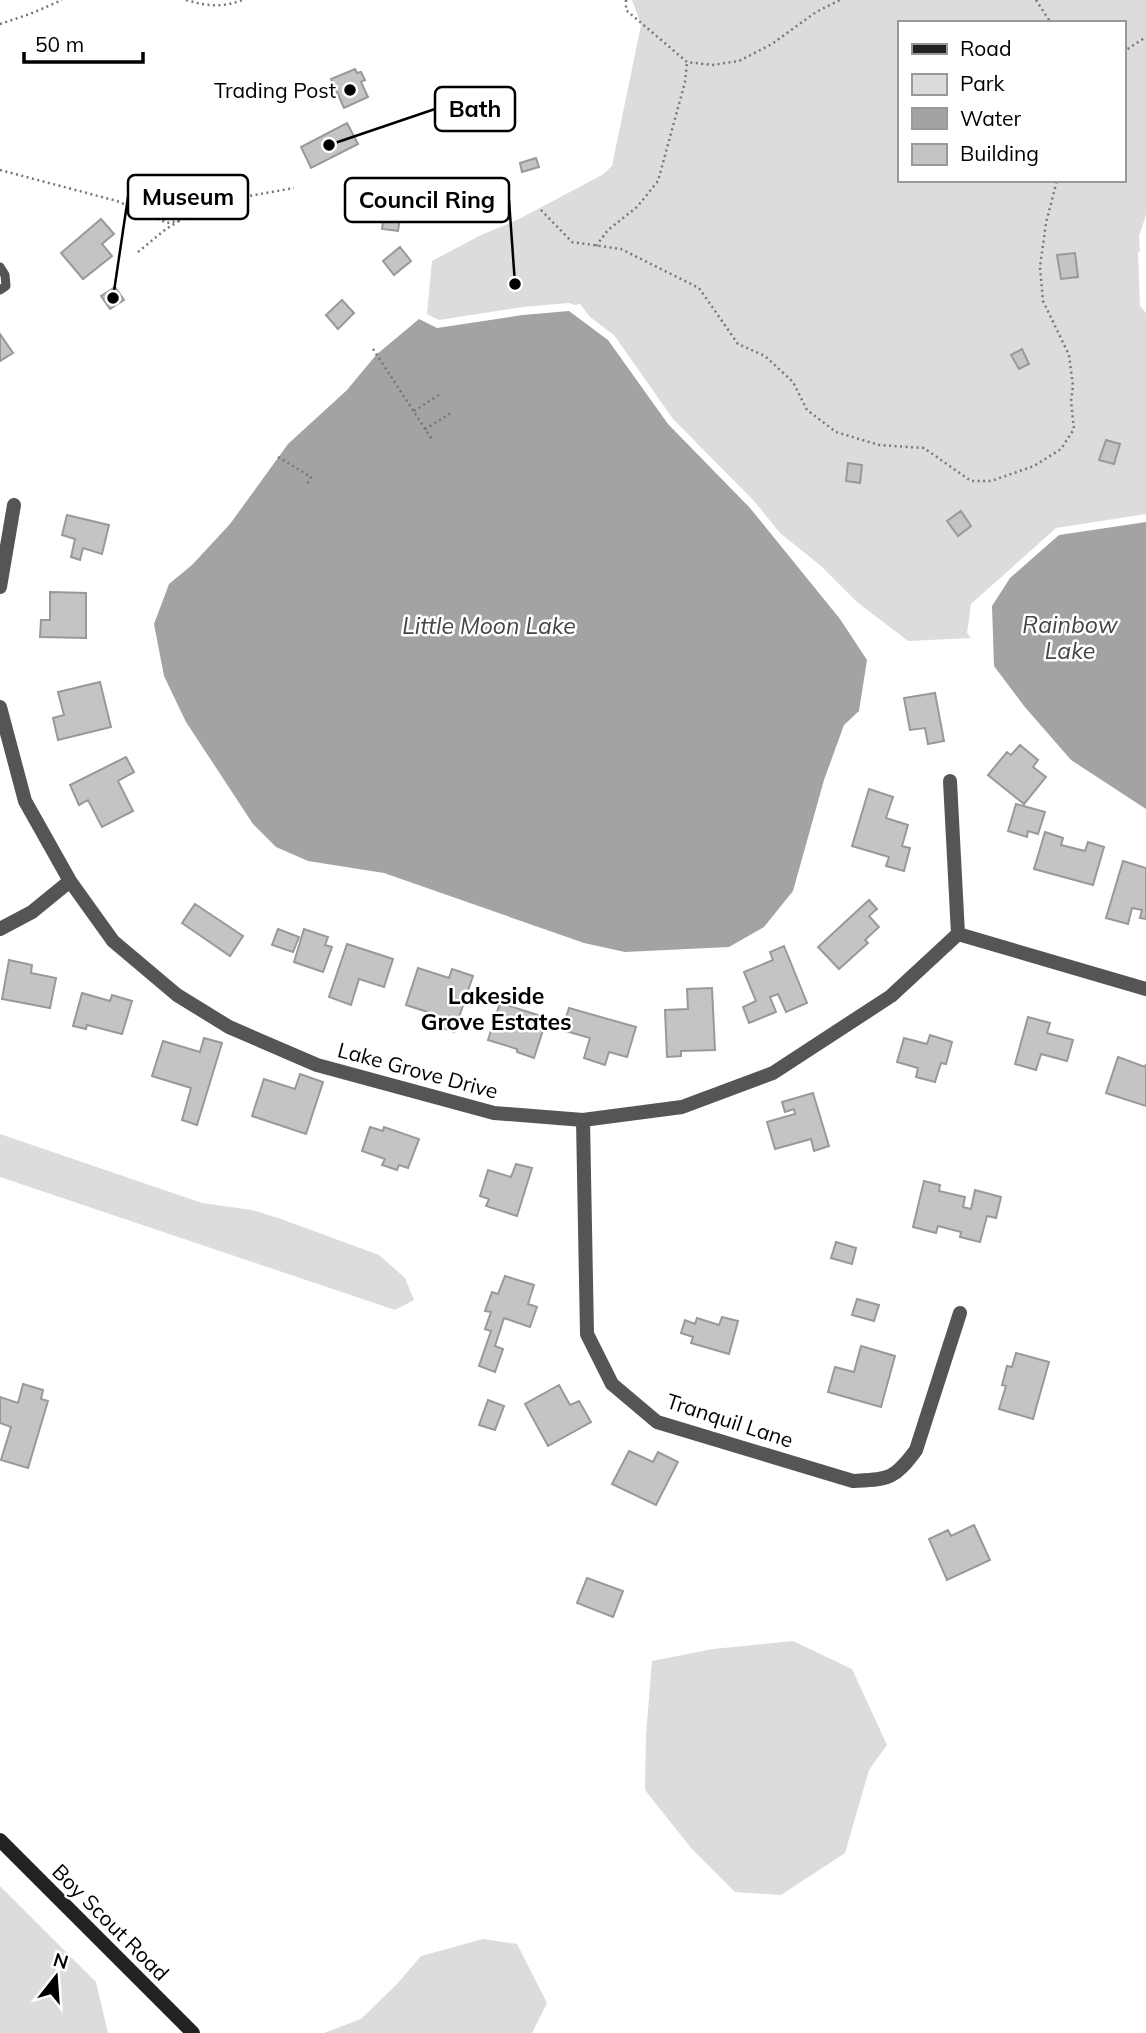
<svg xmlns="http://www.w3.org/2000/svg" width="1146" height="2033" font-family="Mulish,sans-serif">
<rect width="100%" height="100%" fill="#fff"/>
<path fill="#dcdcdc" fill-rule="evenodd" d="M632,0H1146V215L1139,236L1140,252H1138L1140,306L1146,313V514L1056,528L971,604L967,633L971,638L908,641L857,602L821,566L780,533L755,502L673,419L614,335L590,317L580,304L575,305L569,303L523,307L439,320L427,314L432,261L481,235L517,220L602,175L612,166L641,25ZM899,23H1123V180H899Z
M0,1134L202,1203L252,1210L281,1219L379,1255L405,1278L414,1300L395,1310L0,1177Z
M793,1641L852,1669L887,1745L869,1770L845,1853L781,1895L735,1892L691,1848L645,1790L646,1735L652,1661L713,1649Z
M0,1886L96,1982L108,2033H0Z
M483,1939L517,1944L547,2003L532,2033H324L361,2019L397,1984L421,1956Z"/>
<path fill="#a3a3a3" d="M569,311L608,340L668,424L750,508L840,619L867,660L859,711L844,725L824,780L793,891L764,927L729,947L625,952L584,943L384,873L308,861L276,847L253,824L186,722L164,676L154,624L169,584L192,565L230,524L288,444L347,390L376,355L419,319L437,328L523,315Z
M1146,522V809L1071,760L1024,706L994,666L992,606L1010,578L1059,535Z"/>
<path fill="#c4c4c4" stroke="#999" stroke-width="2" d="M355,69L357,73L361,72L365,80L361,82L368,97L344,108L331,79Z
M347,123L358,144L311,168L301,147Z
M536,158L539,167L522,172L520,163Z
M386,198L403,200L398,231L382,229Z
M101,219L114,234L102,244L112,256L83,279L61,253Z
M400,247L411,261L394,275L383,261Z
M1075,253L1078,277L1061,279L1057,255Z
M115,287L124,300L110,309L101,296Z
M342,300L354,313L338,329L326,315Z
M0,334L13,353L0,361Z
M1022,349L1029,364L1019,369L1011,355Z
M1106,440L1120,444L1114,464L1099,460Z
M848,463L862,465L860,483L846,481Z
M961,511L971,526L958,536L947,521Z
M67,515L109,525L102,554L83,548L80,560L71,557L75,539L62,535Z
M50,592L86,593V638L40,637L41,620H50Z
M100,682L111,727L58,740L53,718L64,715L58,692Z
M935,693L944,741L928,744L925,728L910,730L904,698Z
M1020,745L1038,760L1033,767L1046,777L1024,804L988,775L1007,752L1011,755Z
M126,757L134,772L118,781L133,811L102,827L88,800L79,805L70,785Z
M869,789L893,797L886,818L908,825L902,846L910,848L904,871L886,866L889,857L852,846Z
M1016,804L1045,812L1038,834L1028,831L1027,837L1008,831Z
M1045,832L1063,838L1061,845L1085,851L1088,842L1104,847L1093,885L1034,869Z
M1123,861L1146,868V919L1140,918L1142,910L1132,908L1128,924L1106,918Z
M869,900L877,909L869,916L879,927L865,940L868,943L839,969L818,947Z
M195,904L243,936L230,956L182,923Z
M278,929L299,937L293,952L272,945Z
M304,929L328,937L325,945L332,947L323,972L294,962Z
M347,944L393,959L384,987L359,979L351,1005L329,997Z
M784,946L807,1003L786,1012L778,994L770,997L776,1012L749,1023L743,1007L756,1001L744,972L773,960L770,952Z
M9,960L32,965L31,973L56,978L50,1008L2,999Z
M418,968L449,978L452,969L473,976L454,1032L434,1025L437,1015L406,1005Z
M712,988L715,1050L681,1051V1056L667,1057L665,1010L688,1009L687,989Z
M82,993L110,1001L112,995L132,1001L122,1034L87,1025L86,1029L73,1026Z
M500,1003L547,1018L534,1058L517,1052V1049L488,1040Z
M569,1008L636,1027L627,1057L609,1052L605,1065L584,1058L590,1038L562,1030Z
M1028,1017L1050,1023L1047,1033L1073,1040L1067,1061L1041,1054L1036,1070L1015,1064Z
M930,1035L952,1042L946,1064L941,1063L935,1082L916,1077L918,1068L897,1062L904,1038L927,1044Z
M204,1038L222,1043L197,1125L182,1120L191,1088L152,1076L163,1041L200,1052Z
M1118,1057L1145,1067L1146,1064V1106L1106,1093Z
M300,1074L323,1082L306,1134L252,1116L264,1079L295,1089Z
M813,1093L829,1146L814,1151L811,1139L775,1149L767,1122L795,1114L794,1109L785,1112L782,1102Z
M370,1127L383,1131L384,1127L419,1139L408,1168L399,1165L397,1170L382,1165L385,1159L362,1151Z
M516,1164L532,1168L517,1216L486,1206L489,1199L480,1196L488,1170L511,1177Z
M924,1181L940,1185L939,1191L965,1197L963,1207L971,1209L975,1190L1001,1197L996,1218L987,1216L980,1242L960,1237L961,1232L938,1226L936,1233L913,1227Z
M836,1242L856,1248L852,1264L831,1258Z
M505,1276L534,1285L528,1304L537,1307L530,1327L504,1318L495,1346L503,1349L495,1372L479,1366L491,1331L485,1329L491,1312L485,1311L492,1292L498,1294Z
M857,1299L879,1305L874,1321L852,1315Z
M722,1317L738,1321L729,1354L691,1343L693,1337L681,1333L685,1320L695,1324L697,1318L719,1325Z
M861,1346L895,1356L881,1407L828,1392L835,1367L854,1372Z
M1016,1353L1049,1362L1033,1419L999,1409L1006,1386L1002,1385L1007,1366L1012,1367Z
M23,1384L43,1390L41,1399L48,1401L28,1468L1,1460L11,1427L0,1423V1397L18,1403Z
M559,1385L570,1405L579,1401L591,1422L548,1446L525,1404Z
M488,1400L504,1406L495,1430L479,1425Z
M629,1451L653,1462L658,1452L678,1462L656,1505L612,1484Z
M974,1525L990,1560L947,1580L929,1539L948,1530L951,1536Z
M587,1578L623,1591L613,1617L577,1603Z"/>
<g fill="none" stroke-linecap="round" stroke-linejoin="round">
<path stroke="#777" stroke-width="2.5" stroke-dasharray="2 3.5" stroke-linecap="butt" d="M186,0C206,6 222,8 242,0
M626,0V10L687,62L712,65L739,61L772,44L816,12L840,0
M1036,0L1051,23
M0,24L30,14L62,0
M1123,52L1146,37
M0,170L117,201L167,223L182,220L221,201L294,188
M541,210L572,242L621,249L699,288L738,344L765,356L793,382L807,410L836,432L879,445L924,448L971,481H991L1034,466L1061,449L1074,429L1071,401L1073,386L1069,355L1043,301L1040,267L1046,223L1057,180
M596,246L608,230L637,207L658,181L685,82L687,62
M138,252L166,229L179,221
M373,349L433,441
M414,411L439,395
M425,429L451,413
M278,457L311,477L306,486"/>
<path stroke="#555" stroke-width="9" d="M0,267L5,275L6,286L0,290"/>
<path stroke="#555" stroke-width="14" d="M0,587L14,505
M0,707L25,801L70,881L113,941L177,995L229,1027L317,1065L494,1113L583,1120L682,1107L773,1073L891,996L958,934L950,781
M0,929L32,912L70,881
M958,934L1146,989
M583,1120L587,1334L612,1384L657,1422L853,1481C889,1479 894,1480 916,1450L960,1313"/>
<path stroke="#222" stroke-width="14" d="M0,1840L193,2033"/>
</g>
<circle fill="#000" stroke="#fff" stroke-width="2.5" cx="350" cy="90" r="7"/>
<g text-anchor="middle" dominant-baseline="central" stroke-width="5" stroke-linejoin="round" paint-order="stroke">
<g font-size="21" fill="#000" stroke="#fff" text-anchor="end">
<text x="336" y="90">Trading Post</text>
</g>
<g font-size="21" fill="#000" stroke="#fff">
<text transform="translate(418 1070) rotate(15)">Lake Grove Drive</text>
<text transform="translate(730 1420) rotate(18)">Tranquil Lane</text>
<text transform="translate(111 1922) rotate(45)">Boy Scout Road</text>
</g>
<g font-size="23" font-style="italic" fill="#444" stroke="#fff">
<text x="1070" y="624">Rainbow<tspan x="1070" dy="26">Lake</tspan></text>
<text x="489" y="625">Little Moon Lake</text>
</g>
<g font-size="23" font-weight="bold" fill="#000" stroke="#fff">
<text x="496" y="995">Lakeside<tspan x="496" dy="26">Grove Estates</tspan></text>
</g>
</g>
<path fill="none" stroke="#000" stroke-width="2.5" d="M329 145L435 109M113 298L128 197M515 284L509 200"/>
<g fill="#000" stroke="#fff" stroke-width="2.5">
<circle cx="329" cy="145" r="7"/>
<circle cx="113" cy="298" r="7"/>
<circle cx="515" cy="284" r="7"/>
</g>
<g fill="#fff" stroke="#000" stroke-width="2.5">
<rect x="435" y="87" width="80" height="44" rx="7"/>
<rect x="128" y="175" width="120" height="44" rx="7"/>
<rect x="345" y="178" width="164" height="44" rx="7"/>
</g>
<g font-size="23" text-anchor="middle" font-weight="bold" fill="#000">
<text x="475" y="117">Bath</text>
<text x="188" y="205">Museum</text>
<text x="427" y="208">Council Ring</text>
</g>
<rect x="898" y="21" width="228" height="161" fill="#ffffff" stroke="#999999" stroke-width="2"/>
<rect x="912" y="44" width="35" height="10" fill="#222222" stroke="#999999" stroke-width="2"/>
<text x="960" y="56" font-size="21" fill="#000000">Road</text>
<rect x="912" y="74" width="35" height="21" fill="#dcdcdc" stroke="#999999" stroke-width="2"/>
<text x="960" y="91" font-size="21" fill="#000000">Park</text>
<rect x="912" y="108" width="35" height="21" fill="#a3a3a3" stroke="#999999" stroke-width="2"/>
<text x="960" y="126" font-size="21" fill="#000000">Water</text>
<rect x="912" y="144" width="35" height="21" fill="#c4c4c4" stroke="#999999" stroke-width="2"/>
<text x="960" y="161" font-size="21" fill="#000000">Building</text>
<g transform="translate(56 1977) rotate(17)" stroke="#ffffff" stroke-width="5" paint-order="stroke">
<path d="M0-5L12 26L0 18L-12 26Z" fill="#000000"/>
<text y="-10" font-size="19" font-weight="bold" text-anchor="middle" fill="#000000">N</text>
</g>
<path d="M24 52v10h119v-10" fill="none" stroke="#000000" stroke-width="3.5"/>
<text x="35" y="52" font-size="21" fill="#000000" stroke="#ffffff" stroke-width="5" paint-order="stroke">50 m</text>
</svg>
